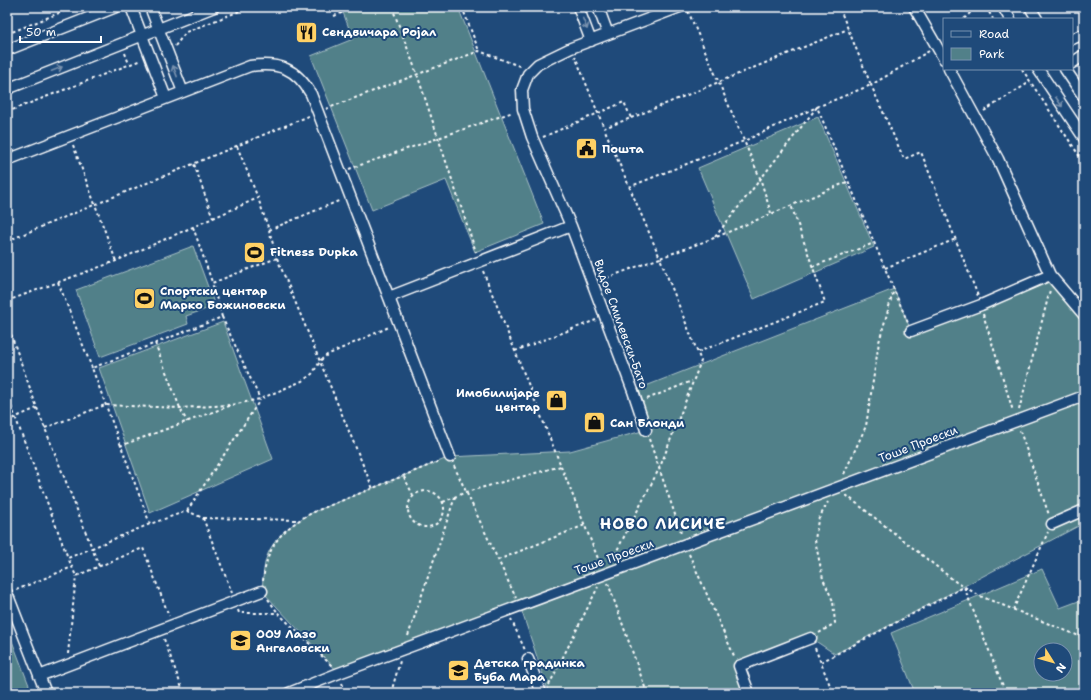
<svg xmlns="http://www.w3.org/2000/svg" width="1091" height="700" font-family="'Shantell Sans',sans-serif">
<rect width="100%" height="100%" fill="#1f4a7a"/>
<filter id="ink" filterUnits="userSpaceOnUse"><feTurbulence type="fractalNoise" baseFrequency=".025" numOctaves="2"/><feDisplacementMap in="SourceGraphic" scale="8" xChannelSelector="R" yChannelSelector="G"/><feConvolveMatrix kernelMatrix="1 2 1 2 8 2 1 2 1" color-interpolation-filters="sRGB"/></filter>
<g filter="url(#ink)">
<path fill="#518089" stroke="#a8c0c4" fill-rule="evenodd" d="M341,7H458L544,224L475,252L446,180L372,210L311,56L353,39Z
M818,117L874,247L754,299L698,168Z
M193,246L215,306L186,316L188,324L100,357L76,290Z
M1053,280L1084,317V523L835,654L811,638L739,666L749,693H549L520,606L339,673L262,591C263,582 263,572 265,563C270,539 294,521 316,511L450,457L570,451L646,430L633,391L894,289L911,331Z
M223,322L273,459L150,513L99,368Z
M1042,569L1060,608L1084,599V693H915L891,633ZM1041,650H1065V674H1041Z
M7,628L32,693H7Z"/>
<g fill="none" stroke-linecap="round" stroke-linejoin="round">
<defs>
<path id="minor" d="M131,7L166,98
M150,7L183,92
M578,7L591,41
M598,7L608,34
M914,7L944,59
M1003,7L1010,19
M1030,7L1037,19
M1072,39L1084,34
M7,50L116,7
M1072,63L1084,55
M1038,69L1084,138
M1065,69L1084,97
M7,89L214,7
M7,160L250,66C279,62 296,68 311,94L450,457
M1050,275L1084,315
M389,297L571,226
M911,331L981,305L1050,275L998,159L949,69
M646,430L633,391L571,226L532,137L523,109L522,90L528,74L538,64L571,48L680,7
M1052,524L1084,510
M7,593L46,693
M528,659L541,693
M39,676L262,591
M289,693L339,673L1084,396
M749,693L739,666L811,638"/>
</defs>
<use href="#minor" stroke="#fff" stroke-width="13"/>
<path stroke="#fff" stroke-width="2" stroke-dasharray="3 3" stroke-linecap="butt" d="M392,7L417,74L476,252
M462,7L479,51
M986,7L993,19
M688,11L760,178L771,213
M334,16L356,7
M964,19L976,7
M7,34L74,7
M175,46L186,32L250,7
M929,51L871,85L904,159L921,152L978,296
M125,53L129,64
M1022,69L1084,163
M1081,69L1084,75
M326,109L479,51L522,67
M984,111L1030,82
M7,112L141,60
M631,118L848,29
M543,137L624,102L631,118L604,128L575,56
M73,145L116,261
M237,146L258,198L269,230L341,200
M349,169L513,112
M629,187L744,141L817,107L871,85L839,7
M213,218L258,198
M193,227L212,282
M715,237L817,107L908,323
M7,241L309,116
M277,258L373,489
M812,267L874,243
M885,268L956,239
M483,271L601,566
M601,280L660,258L604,128
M58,282L92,368
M7,301L116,261L213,218L194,164
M983,314L1013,411
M222,317L212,283L277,258L269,230
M7,323L37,408L92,548L150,524L187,511L203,518L297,520
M155,343L180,408L187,422
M515,351L596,320
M698,352L825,302L791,205
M7,395L68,558
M647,399L692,381
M1019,410L1050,290
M7,421L37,408
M45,428L105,405L180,408L229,405
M1020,431L1049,515
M649,439L682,535
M120,446L232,405L260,399L302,381L312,374L321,360L327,355L389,327
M454,466L516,598
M844,474L866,426L879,342L894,289
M404,477L413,495
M408 509a18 18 0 1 1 36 0a18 18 0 1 1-36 0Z
M846,495L956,582L980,596L1084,638
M443,502L466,492L561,466
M187,511L260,400
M203,518L232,593
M150,524L92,368L222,317L260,399
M689,554L735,658
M498,560L585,525
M612,560L660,467L701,361L660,258L714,238L847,182
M99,566L92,548L68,558L76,576L143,548L169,616
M263,581C267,544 283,527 316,511L440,461
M608,583L647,693
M16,590L72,567
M268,599L278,613
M238,610L239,613H278L332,666
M1013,610L1048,532
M511,619L525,650
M1084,630L1080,636L1084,647
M819,633L835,623L833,601L823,579L815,540L818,520L828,502
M408,636L455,497
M164,639L183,691
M815,648L833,693
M68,654L76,576
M821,662L964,587L1003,686
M342,683L346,693
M549,685L598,587
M391,693L400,661"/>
<use href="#minor" stroke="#1f4a7a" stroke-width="10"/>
</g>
<defs><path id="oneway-shaft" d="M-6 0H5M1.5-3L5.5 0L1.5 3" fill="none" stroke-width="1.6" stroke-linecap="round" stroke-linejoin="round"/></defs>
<g stroke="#7992af">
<use href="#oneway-shaft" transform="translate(585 24) rotate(68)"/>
<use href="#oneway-shaft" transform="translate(57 69) rotate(-22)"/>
<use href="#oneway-shaft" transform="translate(175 71) rotate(-111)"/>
<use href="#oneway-shaft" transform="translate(1059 102) rotate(56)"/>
</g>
</g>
<defs>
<symbol id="restaurant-square" viewBox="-11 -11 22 22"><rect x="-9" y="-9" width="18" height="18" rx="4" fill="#ffd166" stroke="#1f4a7a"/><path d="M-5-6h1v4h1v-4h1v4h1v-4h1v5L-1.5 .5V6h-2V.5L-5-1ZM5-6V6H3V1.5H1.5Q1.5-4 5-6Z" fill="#111"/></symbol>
<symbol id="civic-square" viewBox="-11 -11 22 22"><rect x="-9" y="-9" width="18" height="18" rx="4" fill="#ffd166" stroke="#1f4a7a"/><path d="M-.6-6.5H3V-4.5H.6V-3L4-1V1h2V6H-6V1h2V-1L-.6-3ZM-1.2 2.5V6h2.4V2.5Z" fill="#111"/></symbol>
<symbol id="stadium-square" viewBox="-11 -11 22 22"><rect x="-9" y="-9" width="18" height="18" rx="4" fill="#ffd166" stroke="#1f4a7a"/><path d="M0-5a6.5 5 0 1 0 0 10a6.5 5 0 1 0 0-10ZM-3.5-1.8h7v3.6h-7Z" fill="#111"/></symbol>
<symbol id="shop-square" viewBox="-11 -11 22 22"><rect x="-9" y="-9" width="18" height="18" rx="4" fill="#ffd166" stroke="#1f4a7a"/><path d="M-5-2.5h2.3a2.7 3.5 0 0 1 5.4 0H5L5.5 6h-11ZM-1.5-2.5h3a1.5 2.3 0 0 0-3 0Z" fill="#111"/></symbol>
<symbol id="school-square" viewBox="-11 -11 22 22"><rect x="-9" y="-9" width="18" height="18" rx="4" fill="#ffd166" stroke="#1f4a7a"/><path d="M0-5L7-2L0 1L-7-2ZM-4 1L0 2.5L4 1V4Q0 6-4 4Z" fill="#111"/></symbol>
</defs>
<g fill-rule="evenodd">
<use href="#restaurant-square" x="294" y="20" width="25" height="25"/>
<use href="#civic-square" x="574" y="136" width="25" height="25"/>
<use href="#stadium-square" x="242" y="240" width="25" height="25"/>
<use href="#stadium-square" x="132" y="286" width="25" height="25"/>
<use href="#shop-square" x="544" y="388" width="25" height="25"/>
<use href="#shop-square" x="582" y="410" width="25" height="25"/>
<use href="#school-square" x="228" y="628" width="25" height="25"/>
<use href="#school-square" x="446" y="658" width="25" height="25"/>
</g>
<g text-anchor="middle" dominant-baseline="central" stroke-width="4" stroke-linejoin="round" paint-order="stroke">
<g font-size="12" font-weight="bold" fill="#fff" stroke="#1f4a7a" text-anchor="start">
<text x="322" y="32">Сендвичара Ројал</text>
<text x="602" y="149">Пошта</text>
<text x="270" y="252">Fitness Dupka</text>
<text x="160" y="291">Спортски центар<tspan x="160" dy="14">Марко Божиновски</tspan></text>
<text x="540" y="393" text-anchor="end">Имобилијаре<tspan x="540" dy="14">центар</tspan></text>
<text x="610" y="423">Сан Блонди</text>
<text x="256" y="634">ООУ Лазо<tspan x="256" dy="14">Ангеловски</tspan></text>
<text x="474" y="663">Детска градинка<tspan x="474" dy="14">Буба Мара</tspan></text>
</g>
<g font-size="12" fill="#fff" stroke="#1f4a7a">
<text transform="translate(621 324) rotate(70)">Видое Смилевски-Бато</text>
<text transform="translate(918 444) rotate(-21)">Тоше Проески</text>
<text transform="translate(614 557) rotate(-20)">Тоше Проески</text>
</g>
<g font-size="16" font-weight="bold" letter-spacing="1" fill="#fff" stroke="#1f4a7a">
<text x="663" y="523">НОВО ЛИСИЧЕ</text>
</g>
</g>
<rect width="1091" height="700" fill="none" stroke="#1f4a7a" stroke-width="24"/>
<rect x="12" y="12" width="1067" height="676" fill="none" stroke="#fff" stroke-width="1.5" filter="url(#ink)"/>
<rect x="943" y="18" width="130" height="52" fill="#1f4a7a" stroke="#7992af"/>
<rect x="951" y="31" width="20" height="6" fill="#1f4a7a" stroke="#7992af"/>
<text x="979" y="38" font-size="12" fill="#ffffff">Road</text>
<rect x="951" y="48" width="20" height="12" fill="#518089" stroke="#7992af"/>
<text x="979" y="58" font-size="12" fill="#ffffff">Park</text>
<g transform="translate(1053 662) rotate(127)"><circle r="19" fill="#1f4a7a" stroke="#7992af"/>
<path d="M0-3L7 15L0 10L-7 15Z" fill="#ffd166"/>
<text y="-6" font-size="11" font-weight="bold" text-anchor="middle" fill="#ffffff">N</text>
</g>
<path d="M20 36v6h81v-6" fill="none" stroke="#ffffff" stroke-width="2"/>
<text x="26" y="36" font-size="12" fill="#ffffff" stroke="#1f4a7a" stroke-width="3" paint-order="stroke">50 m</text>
</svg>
